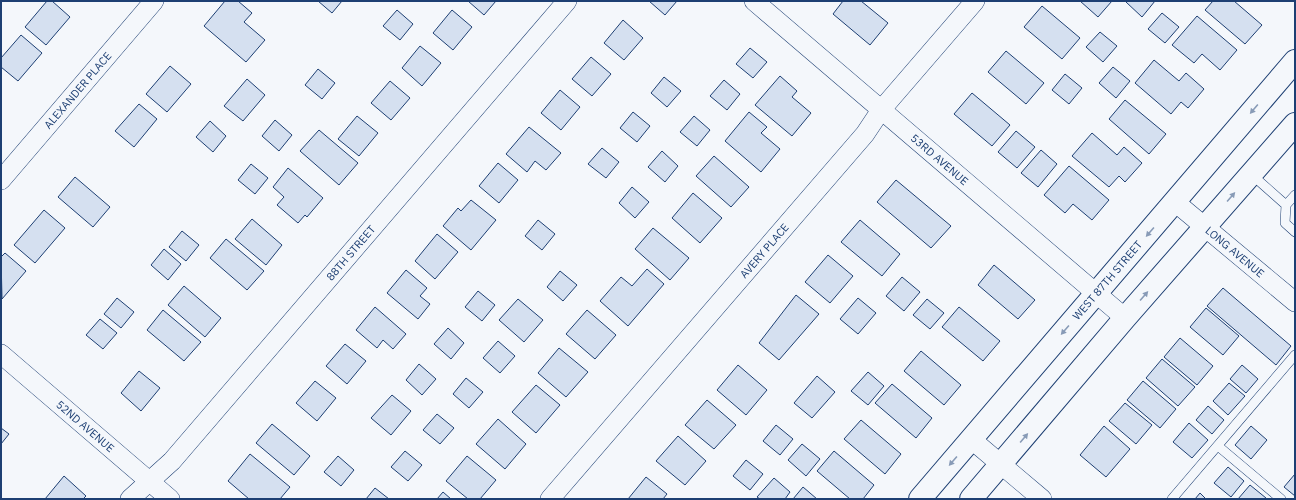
<svg xmlns="http://www.w3.org/2000/svg" width="1296" height="500" font-family="'IBM Plex Sans',sans-serif">
<rect width="100%" height="100%" fill="#f4f7fb"/>
<path fill="#d5e0f0" stroke="#1d3f73" d="M47,1H52L70,17L46,45L25,27Z
M225,1H238L252,13L244,22L265,40L246,62L204,26Z
M318,1H342L332,13Z
M468,1H496L484,15Z
M649,1H677L665,15Z
M843,1H861L888,23L870,45L833,14Z
M1080,1H1112L1098,17Z
M1127,1H1155L1142,17L1126,2Z
M1213,1H1234L1262,25L1245,44L1205,10Z
M1042,6L1080,38L1062,59L1024,27Z
M397,10L413,24L400,40L383,26Z
M452,10L472,27L453,50L433,33Z
M1162,13L1179,27L1165,43L1148,29Z
M1197,16L1237,50L1220,70L1202,54L1194,63L1172,45Z
M623,20L643,38L624,60L604,43Z
M1100,32L1117,46L1103,62L1086,47Z
M21,35L42,53L18,81L1,67V58Z
M420,46L441,63L422,86L402,68Z
M750,48L767,62L753,78L736,64Z
M1006,51L1044,83L1026,104L988,72Z
M591,57L611,74L592,96L572,79Z
M1154,60L1179,81L1186,73L1204,89L1188,108L1181,102L1171,114L1135,83Z
M170,66L191,84L167,112L146,94Z
M1113,67L1130,81L1116,98L1099,83Z
M318,69L335,83L322,99L305,85Z
M1065,74L1082,88L1069,104L1052,90Z
M780,76L797,91L792,97L811,113L792,136L755,105Z
M664,77L681,91L667,107L651,93Z
M247,79L265,95L243,121L224,106Z
M724,80L740,94L727,110L710,96Z
M390,81L410,98L391,120L371,103Z
M560,90L580,107L561,130L541,113Z
M972,93L1010,125L992,146L954,114Z
M1125,100L1166,134L1149,154L1109,119Z
M139,104L157,119L134,147L115,131Z
M633,112L650,126L637,142L620,128Z
M749,112L767,127L761,133L780,149L761,172L725,141Z
M357,116L378,133L359,156L338,139Z
M694,116L710,130L697,146L680,132Z
M275,120L292,135L279,151L262,136Z
M210,121L226,136L213,152L196,137Z
M529,127L561,153L546,170L535,161L527,172L506,154Z
M319,130L358,163L339,185L300,151Z
M1016,131L1035,147L1017,168L998,152Z
M1092,133L1117,155L1124,147L1142,163L1125,182L1119,176L1109,187L1072,156Z
M602,148L619,162L606,178L588,164Z
M1041,150L1057,164L1038,187L1021,173Z
M662,151L678,166L665,182L648,167Z
M714,156L749,187L731,207L696,176Z
M498,163L518,180L499,203L479,186Z
M251,164L268,178L255,194L238,180Z
M1069,166L1109,200L1092,220L1073,204L1065,213L1044,195Z
M288,168L323,198L307,217L305,215L298,223L277,205L284,197L273,187Z
M75,177L110,207L93,227L58,197Z
M896,180L951,226L931,248L877,202Z
M632,187L649,202L635,218L619,203Z
M693,193L722,218L700,243L672,218Z
M471,200L496,220L471,250L443,226L458,208L461,211Z
M44,210L65,228L35,263L14,245Z
M252,219L282,245L266,265L235,239Z
M538,220L555,234L542,250L525,236Z
M860,220L900,254L882,276L841,242Z
M653,228L689,258L670,280L635,249Z
M182,231L199,245L186,261L169,247Z
M437,234L458,252L435,279L415,261Z
M226,239L264,271L247,290L210,258Z
M164,249L181,264L168,280L151,265Z
M5,253L26,271L2,299L1,257Z
M828,255L853,276L830,303L805,282Z
M994,265L1035,300L1018,319L978,285Z
M647,269L664,284L628,326L600,301L621,277L632,286Z
M406,270L427,288L420,296L430,304L418,319L387,293Z
M560,271L577,285L563,301L547,287Z
M902,277L920,292L904,311L886,296Z
M184,286L221,318L205,337L168,305Z
M1223,288L1291,346L1276,365L1207,306Z
M478,291L495,305L482,321L465,307Z
M796,295L819,314L779,360L759,343Z
M117,298L134,312L121,328L104,314Z
M858,298L876,313L858,334L840,319Z
M518,299L543,320L524,342L499,320Z
M927,299L944,313L930,329L913,315Z
M375,307L406,334L393,349L383,340L377,348L356,330Z
M959,307L1000,341L983,361L942,327Z
M1206,308L1239,336L1223,355L1190,327Z
M163,310L201,342L184,361L147,330Z
M587,310L616,335L595,359L566,334Z
M100,319L117,333L103,349L86,335Z
M448,328L464,343L451,359L434,344Z
M1180,338L1213,366L1197,385L1164,357Z
M498,341L515,356L500,373L483,358Z
M345,344L366,361L347,384L326,366Z
M559,348L588,372L566,397L538,373Z
M921,351L961,385L944,405L904,371Z
M1162,359L1195,387L1178,406L1146,378Z
M419,364L436,379L422,395L406,380Z
M738,365L767,390L746,415L717,390Z
M1242,365L1258,379L1246,393L1230,379Z
M139,371L160,388L141,411L121,393Z
M868,372L884,386L868,405L851,391Z
M817,376L835,392L812,418L794,403Z
M466,378L483,392L469,408L453,394Z
M315,381L336,398L317,421L296,403Z
M1143,381L1176,409L1160,428L1127,400Z
M1229,383L1245,396L1228,415L1213,401Z
M892,384L932,418L916,438L875,403Z
M536,385L560,405L536,433L512,412Z
M392,395L411,411L391,435L371,418Z
M707,400L736,425L714,449L685,425Z
M1125,403L1152,425L1136,444L1109,421Z
M1208,406L1224,420L1212,434L1196,420Z
M437,414L454,428L440,444L423,430Z
M498,419L526,444L505,469L476,444Z
M861,420L901,454L885,474L844,439Z
M1189,423L1208,440L1192,458L1173,442Z
M272,424L310,456L294,475L256,443Z
M776,425L793,439L780,455L763,441Z
M1104,426L1130,449L1106,477L1080,455Z
M1251,426L1267,440L1251,459L1235,445Z
M1,428L9,434L1,444Z
M678,436L706,461L685,485L656,461Z
M802,444L820,459L806,476L788,460Z
M405,451L422,465L408,481L391,467Z
M834,451L874,485L863,499H850L817,471Z
M250,454L290,487L280,499H249L228,481Z
M338,456L354,470L341,486L324,472Z
M467,456L496,480L480,499H468L446,481Z
M746,460L763,474L750,490L733,476Z
M1228,467L1244,481L1231,497L1214,483Z
M1295,474V496L1284,487Z
M64,476L86,496L83,499H45Z
M646,477L667,494L663,499H628Z
M774,478L790,492L785,499H760L757,497Z
M1250,485L1266,498V499H1238Z
M803,487L817,499H793Z
M375,488L389,499H366Z
M443,492L451,499H437Z
M1200,493L1206,499H1195Z"/>
<g fill="none" stroke-linecap="round" stroke-linejoin="round">
<defs>
<path id="lane" d="M1251,174L1286,205
M1295,195L1286,205L1285,223L1295,232
M1218,446L1281,499
M1172,499L1295,355"/>
<g id="street">
<path id="s1" d="M754,1L1125,318"/>
<path id="s2" d="M1,180L154,1"/>
<path id="s3" d="M1175,202L1295,302"/>
<path id="s4" d="M1,354L170,499"/>
<path d="M971,439L1042,499"/>
<path id="s5" d="M130,499L172,461L567,1"/>
<path id="s6" d="M550,499L865,134L881,110L975,1"/>
</g>
<g id="secondary">
<path id="s7" d="M920,499L1295,61"/>
<path d="M971,499L1125,318L1295,124"/>
</g>
</defs>
<use href="#lane" stroke="#1d3f73" stroke-width="10"/>
<use href="#street" stroke="#1d3f73" stroke-width="20"/>
<use href="#secondary" stroke="#1d3f73" stroke-width="24"/>
<use href="#lane" stroke="#f4f7fb" stroke-width="9"/>
<use href="#street" stroke="#f4f7fb" stroke-width="19"/>
<use href="#secondary" stroke="#f4f7fb" stroke-width="22"/>
</g>
<defs><path id="oneway-solid" d="M-6-.8H1V-3.2L6.5 0L1 3.2V.8H-6Z"/></defs>
<g fill="#889bb7">
<use href="#oneway-solid" transform="translate(1254 109) rotate(130)"/>
<use href="#oneway-solid" transform="translate(1231 197) rotate(-49)"/>
<use href="#oneway-solid" transform="translate(1150 232) rotate(131)"/>
<use href="#oneway-solid" transform="translate(1144 296) rotate(-49)"/>
<use href="#oneway-solid" transform="translate(1065 330) rotate(131)"/>
<use href="#oneway-solid" transform="translate(1024 438) rotate(-50)"/>
<use href="#oneway-solid" transform="translate(953 461) rotate(131)"/>
</g>
<g text-anchor="middle" dominant-baseline="central" stroke-width="3" stroke-linejoin="round" paint-order="stroke">
<g font-size="11" fill="#1d3f73" stroke="#f4f7fb">
<text stroke="none"><textPath href="#s2" startOffset="118">ALEXANDER PLACE</textPath></text>
<text stroke="none"><textPath href="#s1" startOffset="244">53RD AVENUE</textPath></text>
<text stroke="none"><textPath href="#s6" startOffset="328">AVERY PLACE</textPath></text>
<text stroke="none"><textPath href="#s3" startOffset="78">LONG AVENUE</textPath></text>
<text stroke="none"><textPath href="#s5" startOffset="331">88TH STREET</textPath></text>
<text stroke="none"><textPath href="#s7" startOffset="288">WEST 87TH STREET</textPath></text>
<text stroke="none"><textPath href="#s4" startOffset="111">52ND AVENUE</textPath></text>
</g>
</g>
<rect width="1296" height="500" fill="none" stroke="#1d3f73" stroke-width="4"/>
</svg>
